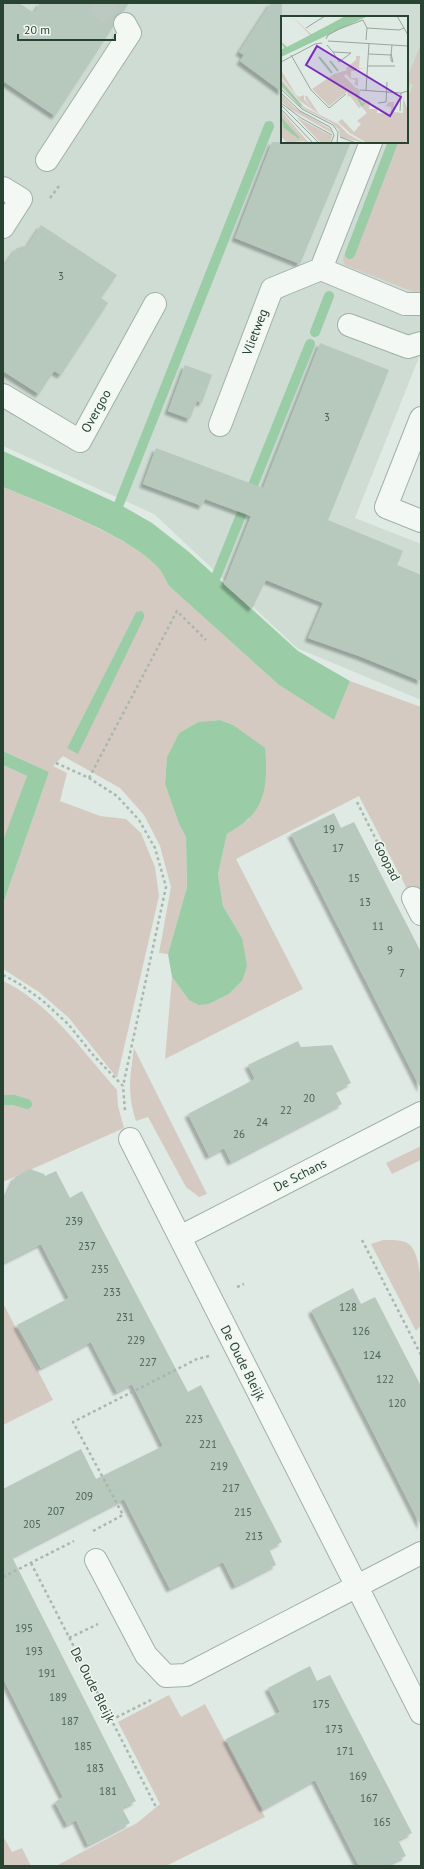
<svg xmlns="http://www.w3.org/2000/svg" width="424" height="1869" font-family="'PT Sans',sans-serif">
<defs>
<filter id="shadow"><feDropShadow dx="-3.5" dy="3.5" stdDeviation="1" flood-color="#0004"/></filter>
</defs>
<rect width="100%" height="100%" fill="#e0eae4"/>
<path fill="#cedcd3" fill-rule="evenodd" d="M3,3H421V352L355,518L421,544V700L297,648L154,514L3,446ZM282,17H407V142H282Z"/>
<path fill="#d4cac1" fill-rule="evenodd" d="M421,44V291L414,292L345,265L343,260L344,254L353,257L397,142H407V99L413,85L407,82V78Z
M3,487C42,504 135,538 160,570C163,574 166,581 169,586L279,685L334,720L350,681L421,707V887L409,893L359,796L236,859L303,989L165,1059L172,977L189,1000L209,1004L229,994L242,981V938L223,906L218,874L227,834L249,819L233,725L220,720L198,722L179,733L167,757L165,784L179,824L186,837L187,887L168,954L159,953L171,887L160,846L144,815L120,788L63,756L53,766L67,773L60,801L100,816L126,819L141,833L155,867L159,896L117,1078L69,1018L39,992L3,969V904L49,772L3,751ZM136,612L144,618L78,753L67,748Z
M3,765L27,776L3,846Z
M3,981C51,1004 82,1051 117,1090L118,1106L124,1128L3,1182Z
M134,1048L207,1194L199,1197L186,1187L148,1117L136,1121C127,1093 130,1077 134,1048Z
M421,1146V1160L392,1174L386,1163Z
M383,1240C392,1240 403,1239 410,1245C424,1260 421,1305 421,1325L416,1331L371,1244Z
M3,1303L53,1400L3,1425Z
M169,1695L181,1717L205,1704L265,1817L166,1866H56L137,1823L160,1804L118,1722Z
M3,1836L12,1852L22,1848L31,1866H3Z"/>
<path fill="#9acca6" d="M3,451L119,504L152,523L189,552L298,651L350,681L334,720L279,685L169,586C166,581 163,574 160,570C134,537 43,504 3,487Z
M142,611L144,614V618L78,754L67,748L136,612Z
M220,720L233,725L265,748C267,773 268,801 248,819C242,825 234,829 227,834L218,874L223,906L242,938L247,966L242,981L229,994L209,1004L199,1005L189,1000L172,977L168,954L187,887L186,837L179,824L165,784L167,757L179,733L198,722Z
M3,751L49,772L3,904V841L27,776L3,765Z"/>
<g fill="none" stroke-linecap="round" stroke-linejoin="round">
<path stroke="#9acca6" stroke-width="10" d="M350,254L393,142
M315,332L329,296
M119,504L269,126
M216,577L310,344
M3,1100H14L27,1104"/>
</g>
<path fill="#b7c8bd" filter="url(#shadow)" d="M3,3H19L34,13L40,3H129L123,12L115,17L113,27L55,116L3,81Z
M271,3H282V92L240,61L244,55L239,52Z
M272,142H351L300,264L235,238Z
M41,225L117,275L101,298L108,303L61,375L54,371L39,394L3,371V267L17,248L28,245Z
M320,343L389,370L328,520L403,551L397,565L421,575V681L359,656L308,638L323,603L266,580L252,609L224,584L251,516L205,499L202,506L143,484L156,448L263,488Z
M185,365L212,375L202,403L197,401L190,419L168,411Z
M334,813L341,828L354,822L421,952V1089L291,834Z
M298,1041L301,1047L332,1045L351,1083L335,1091L342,1104L231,1162L224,1148L209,1156L188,1114L255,1079L248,1065Z
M30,1169L44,1174L45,1176L56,1171L70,1198L82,1191L188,1392L201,1385L282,1542L269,1549L276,1565L235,1586L223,1562L170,1589L124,1499L12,1557L136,1801L122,1808L130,1823L88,1845L76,1820L67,1825L55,1802L63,1797L3,1678V1489L81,1449L96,1479L163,1446L132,1384L117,1392L91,1342L41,1368L17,1325L69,1298L41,1244L3,1263V1202L15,1177Z
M353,1288L361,1304L375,1297L421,1386V1526L312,1312V1310Z
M310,1666L317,1681L330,1675L412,1833L398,1840L406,1856L385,1866H359L315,1780L263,1809L226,1739L280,1712L268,1688Z"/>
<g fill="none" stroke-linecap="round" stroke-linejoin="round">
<path stroke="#bbc9c0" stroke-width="22" stroke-dasharray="22 11" stroke-linecap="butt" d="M93,3L125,24"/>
<defs>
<path id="minor" d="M371,142L321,269L405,304H421
M47,160L130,33L125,24
M3,188L21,199L3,227
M349,325L408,347L421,343
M3,395L80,441L155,304
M421,418L386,507L421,521
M220,425L272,289L321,269
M413,898L421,914
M130,1139L421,1713
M180,1237L421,1113
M96,1560L146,1655L166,1676L186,1675L421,1553"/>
</defs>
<use href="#minor" stroke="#a1b1a7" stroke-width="24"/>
<path stroke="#aab7af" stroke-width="2.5" stroke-dasharray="3 3" stroke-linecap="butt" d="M50,198L59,186
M56,763L89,778L117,796L139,820L155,848L166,887L123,1086
M89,778L177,611L206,640
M357,802L395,877
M3,975L18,983L43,1001L68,1024L94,1056L123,1086L125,1111
M362,1240L421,1355
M237,1287L244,1284
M93,1531L123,1515L73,1422L197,1359L209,1356
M31,1563L156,1807
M3,1577L74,1541
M69,1638L98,1624
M111,1720L151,1700"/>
<use href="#minor" stroke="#f3f8f5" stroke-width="22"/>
</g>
<g text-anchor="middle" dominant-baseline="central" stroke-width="3" stroke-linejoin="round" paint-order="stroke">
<g font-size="11" fill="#4c6455">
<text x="61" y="276">3</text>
<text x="327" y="417">3</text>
<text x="329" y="829">19</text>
<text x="338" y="848">17</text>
<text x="354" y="878">15</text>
<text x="365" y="902">13</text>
<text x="378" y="926">11</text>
<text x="390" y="950">9</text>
<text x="402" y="973">7</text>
<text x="309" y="1098">20</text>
<text x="286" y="1110">22</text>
<text x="262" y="1122">24</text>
<text x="239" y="1134">26</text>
<text x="74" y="1221">239</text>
<text x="87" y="1246">237</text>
<text x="100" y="1269">235</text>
<text x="112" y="1292">233</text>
<text x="348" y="1307">128</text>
<text x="125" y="1317">231</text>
<text x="361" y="1331">126</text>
<text x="136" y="1340">229</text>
<text x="372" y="1355">124</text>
<text x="148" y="1362">227</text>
<text x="385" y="1379">122</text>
<text x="397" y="1403">120</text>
<text x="194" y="1419">223</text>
<text x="208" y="1444">221</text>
<text x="219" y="1466">219</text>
<text x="231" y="1488">217</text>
<text x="84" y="1496">209</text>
<text x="56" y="1511">207</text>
<text x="243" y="1512">215</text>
<text x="32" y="1524">205</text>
<text x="254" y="1536">213</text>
<text x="24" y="1628">195</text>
<text x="34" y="1651">193</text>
<text x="47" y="1673">191</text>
<text x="58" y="1697">189</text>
<text x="321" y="1704">175</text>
<text x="70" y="1721">187</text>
<text x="334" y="1729">173</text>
<text x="83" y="1746">185</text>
<text x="345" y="1751">171</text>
<text x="95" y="1768">183</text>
<text x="358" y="1776">169</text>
<text x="108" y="1791">181</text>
<text x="369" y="1798">167</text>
<text x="382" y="1822">165</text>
</g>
<g font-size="13" fill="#284332" stroke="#f0f7f2">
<text transform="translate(255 332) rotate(-69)">Vlietweg</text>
<text transform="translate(96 411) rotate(-61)">Overgoo</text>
<text transform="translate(387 861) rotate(63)">Goopad</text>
<text transform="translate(300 1175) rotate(-27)">De Schans</text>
<text transform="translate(243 1363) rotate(63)">De Oude Bleijk</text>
<text transform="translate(93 1685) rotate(63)">De Oude Bleijk</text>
</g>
</g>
<g transform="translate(281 16)">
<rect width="127" height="127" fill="#e0eae4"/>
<path d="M11,0L31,19L62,1L66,2L30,20ZM75,40H79L78,52L85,53H77L76,51V55H70V62H77V70L73,68L75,64L70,63L65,58L63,60L75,72H84H76L79,74L78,84L89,85L88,93H96V97L110,98V91L105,90L107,86H113V96L122,97V82L127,94V124L123,127H86L69,117L57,106L61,103L73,116L80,108L76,105L86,97L68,77L80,91L78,92L69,80L67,81L66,76L48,90L31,73L53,58L66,54L65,52L75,44ZM0,54L15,79L18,81L23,79V83L32,94L25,84L24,80H26L38,98L19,85L0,61ZM0,63L23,91L57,108L67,118L83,127L59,121L58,114L51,107L21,92L0,71ZM0,78L14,92L49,113L51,117L9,93L1,86ZM0,94L3,98L28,127L22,125L6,127L0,120ZM15,101L51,120L49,127H40Z" fill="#d4cac1"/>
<path d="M65,0H87L0,41V34L3,32L0,26L6,31ZM0,101L18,121V123L3,112Z" fill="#9acca6"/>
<path fill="none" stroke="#9acca6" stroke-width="2" d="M38,41L51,57M49,45L57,55M0,67L20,90M75,78L81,89L84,87"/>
<path fill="none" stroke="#96a79d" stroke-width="1" d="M116,0L127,19M82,4L86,12L85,24M25,12L44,0M86,12L118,14L123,12M45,23L47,19L58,13L82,4M47,25L127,30M46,29L52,36L70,37M52,36L58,46L70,37M88,38L110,39M110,38L112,46L110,45V39L111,29M10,39L30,74L48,92L65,78M0,46L34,28L41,27M87,50H114M0,73L21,93L52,109L57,116L56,127M79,74L120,77L127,75M85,74L88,27M0,77L19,95L49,111L53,119L50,127M0,87L20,102L51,119M97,87L105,86L106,66M0,89L38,127M0,93L32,127M119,95L120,77M59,121L75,127"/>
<path fill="#7b2cbf" fill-opacity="0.15" stroke="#7b2cbf" stroke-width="2" d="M36,30L120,81L109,100L25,49Z"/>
<rect width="127" height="127" fill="none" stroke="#284332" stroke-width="2"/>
</g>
<rect width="424" height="1869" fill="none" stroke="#284332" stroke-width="8"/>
<path d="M18 34v6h97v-6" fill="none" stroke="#284332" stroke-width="2"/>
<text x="24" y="34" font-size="12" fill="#284332" stroke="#f0f7f2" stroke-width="3" paint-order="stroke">20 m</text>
</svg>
